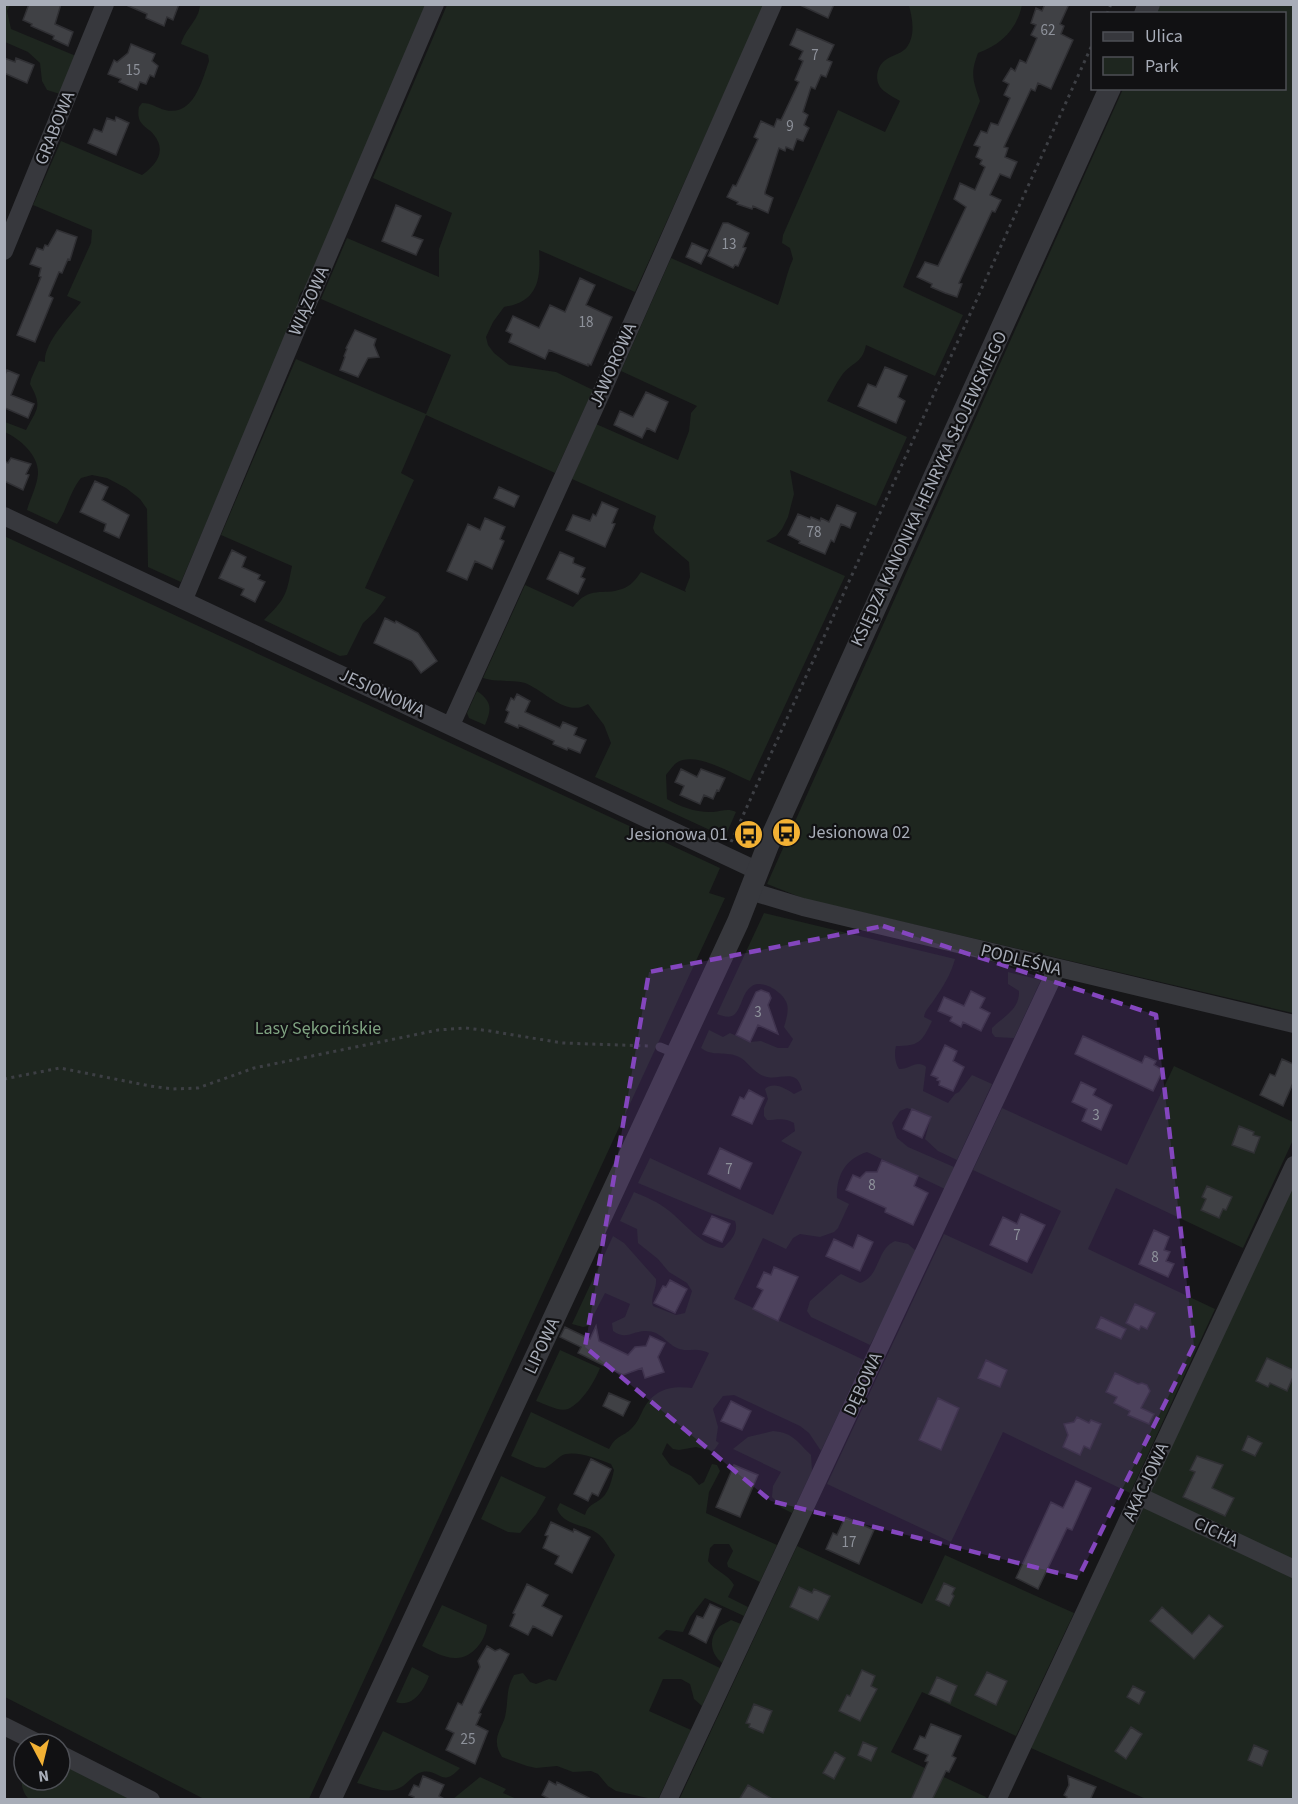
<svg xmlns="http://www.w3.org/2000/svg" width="1298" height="1804" font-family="'Source Sans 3',sans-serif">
<rect width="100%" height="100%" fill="#161618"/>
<path fill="#1e261f" d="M4,5H10L7,11L11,29L76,56L60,94L47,90L42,81L40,63L28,52L5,42Z
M200,5H427L306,288C300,291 297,298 299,306L181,582L148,567L147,509L140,499L126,488L107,478L92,475L81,478C70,491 67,510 57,524L27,510C30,499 37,486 38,474C39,455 20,439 5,432V422L26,430C37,408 43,408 30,384L31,379L39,361L45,362C43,344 70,316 81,302L67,296L91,243L92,230L33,205L61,141L142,175C156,165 167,151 154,135C151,130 143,127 140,121C138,117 138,111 139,107L142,103C152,103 157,108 165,110C194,117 202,80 209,61L208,55L181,44C185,29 199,20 200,5Z
M447,5H764L635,292L539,250C541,279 538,302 504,307L493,322L486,337L488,345L494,353L509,365L556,372L593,390L555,473L426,415L401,473L414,480L365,588L386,597L375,612L363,623L347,655L340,656L264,620C286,598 286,596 292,566L221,535L296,359L426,414L451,355L321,299L347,238L439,277V249L452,213L373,178Z
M909,5H1022C1017,29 1001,45 978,53C970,74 973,80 980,101L903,287L963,315L935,376L866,345C862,364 852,362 842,375C836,383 832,392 827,401L907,437L876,506L790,470L794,494L788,517L782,529L776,536L766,541L845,576L750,781C732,774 693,749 675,764C672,767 669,771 666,775L667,799C681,807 697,813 713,812C722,811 728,808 736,812L725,837L595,777L611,743L604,725L588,704C566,718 544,690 525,683C512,679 499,683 483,678L525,585L573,607C590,585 602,596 622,589C631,586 636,579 641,572L686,592L685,590L690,577L689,562L655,533L653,528L656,516L572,479L596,424L678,460L689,431L691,413L697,406L621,371L671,258L778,305C784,290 786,274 793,259L790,248L782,243L783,235L838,110L885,132L900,101C895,98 889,95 884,91C873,83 876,65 887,59C893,55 903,53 907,47C916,34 912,18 909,5Z
M1160,5H1293V1013L805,899L767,884L1123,89L1284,88V14L1156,13Z
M4,536L720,868L709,893L725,898L309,1799H204L5,1697Z
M477,691C492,702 492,708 485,725L469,718L467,713Z
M764,913L955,959C951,974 943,987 934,1000C930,1006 925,1010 924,1017L932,1021C922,1042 919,1046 896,1046C894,1053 895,1063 899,1069C909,1070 917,1059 926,1067L923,1091L948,1103L955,1094L959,1092L972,1075L992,1084L957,1160L938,1151L925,1139L931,1117L907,1108L900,1111L892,1123L897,1138L908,1147L954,1167L945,1189L867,1152C845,1159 836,1176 837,1198L849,1204L838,1228L834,1232L820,1237L800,1234L793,1238L786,1249L763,1238L734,1299L864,1360L821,1451L809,1433L800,1426L734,1395L723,1396L713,1409L718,1427L716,1441L719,1443L715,1449L712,1451L696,1447L679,1450L673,1449L667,1443L662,1454L670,1465L691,1476L699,1485L704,1482L712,1464L717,1465L720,1471L709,1492L706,1513L777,1545L760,1582L728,1567L727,1563L733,1551L729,1544H714L710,1548L708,1561C715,1571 728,1574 734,1585L728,1597L748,1607L744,1616L705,1598L690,1617L683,1632L666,1630L658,1638L720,1668L702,1706L694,1699L690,1684L681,1679H663L649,1711L691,1730L658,1799H652L616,1791L608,1786L598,1774L591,1771L573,1772L557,1766L536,1768L527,1766L502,1757C499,1752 496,1746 497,1739C498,1731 503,1724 505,1717C509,1700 505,1691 514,1675L523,1673L530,1682L536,1684L549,1679L556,1681L615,1555C608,1548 606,1539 597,1533C584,1524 564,1526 557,1509L560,1503L585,1515C588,1504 594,1505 602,1498C609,1492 612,1479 614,1470L611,1464C598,1459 573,1449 561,1456C555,1460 551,1465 545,1468L536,1467L511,1456L531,1412L609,1449C617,1434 622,1438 632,1428C637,1423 639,1418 642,1412C652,1390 670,1385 692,1388L709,1353C696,1346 687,1353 677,1348C665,1342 660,1330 644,1331C632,1332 625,1340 613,1331L612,1323L625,1317L630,1304L605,1293L588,1326L583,1327L572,1324L613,1236L624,1243L656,1279C657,1288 650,1298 653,1306L676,1315L685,1313L692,1291L687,1283L669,1272L658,1259L638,1243L637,1229L620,1221L634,1192C646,1197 658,1202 668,1210C685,1223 701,1246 723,1248C731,1241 739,1232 735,1221L708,1212L638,1183L650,1158L773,1215L802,1152L781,1141L795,1131L794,1123C784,1117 777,1120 767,1120L764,1116V1108L768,1099L765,1089C774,1081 786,1089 794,1094L802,1090C797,1068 781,1080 767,1077C753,1074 748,1060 737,1056C724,1051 713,1057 701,1048L709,1030L723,1037L730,1033L750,1042L761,1041L778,1048H788L793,1039L784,1027C786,1020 789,1011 787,1004C784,993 763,979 752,986C742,992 742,1007 735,1014C730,1019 723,1016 717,1014Z
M1008,972L1041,980L1014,1038L995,1037L992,1033V1028C1004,1016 1020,1009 1019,991L1008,984Z
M1174,1066L1293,1122V1140L1243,1248L1116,1188L1088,1249L1215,1309L1130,1493L1003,1432L951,1542L827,1484L944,1234L1032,1274L1061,1211L973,1170L1002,1108L1127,1165Z
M1293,1186V1564L1148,1497Z
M895,1241L908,1244L916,1251L895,1299L870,1345L811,1317L807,1311L810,1301L838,1276L841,1274L860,1283C881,1276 876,1249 895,1241Z
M560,1350L600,1368C595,1381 582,1403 568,1409C559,1412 545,1404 536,1401Z
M773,1431C794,1433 797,1442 811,1455L812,1471L792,1513L782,1508L772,1497L773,1486L781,1472L733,1449L748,1437Z
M501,1476L546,1497L536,1514L520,1533L508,1532L481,1519Z
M1145,1505L1293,1574V1799H1146L1031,1748Z
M797,1546L922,1604L945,1555L1074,1613L1016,1736L922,1692L891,1752L986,1797L985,1799L679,1800Z
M442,1605L487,1625C486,1640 472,1659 455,1658C444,1658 432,1651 422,1646Z
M731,1620L741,1624L722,1663C711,1654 708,1640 718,1628C721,1624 727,1623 731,1620Z
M412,1667L429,1676C424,1690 413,1708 396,1702Z
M383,1731L460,1768C441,1789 440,1768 422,1772C414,1774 410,1781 403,1786C389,1796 372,1787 357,1783Z
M60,1762L133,1799H29C21,1791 20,1780 24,1769V1780H60Z
M480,1777L506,1789L503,1793L517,1799H453Z"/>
<path fill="#404145" stroke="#303034" stroke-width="1.5" d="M29,4H61L55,24L73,32L68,46L53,39L54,36L31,26L32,24L23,20Z
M124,4H179L173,20L167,17L164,26L146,18L147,14Z
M798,4H834L828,18Z
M1045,4H1069L1060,24L1064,26L1061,34L1073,40L1051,89L1038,83L1035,91L1031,89L1004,147L1008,148L1005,157L1017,162L1010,178L1000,174L990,195L1001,200L995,212L992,211L975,248L959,283L962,284L957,297L945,293L931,287L932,284L917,277L925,262L938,266L966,207L954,199L960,183L975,190L985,167L980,164L982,160L976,157L980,147L974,145L981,131L987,133L991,123L998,125L1010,98L1004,95L1009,84L1003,81L1011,68L1015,71L1020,60L1026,63L1037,38L1031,35L1036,25L1031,23L1036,8L1042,11Z
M797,29L834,45L827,60L832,62L826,77L821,75L815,89L811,87L803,112L808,115L804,125L809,128L803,141L797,139L793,150L786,147L785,151L779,148L765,192V194L773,198L768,213L753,206L752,209L737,204L738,202L727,197L733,185L736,186L758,139L754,137L761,121L774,127L777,119L781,120L799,82L795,80L803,61L799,59L803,51L790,45Z
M131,44L155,54L152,61L158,66L154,77L150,75L146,84L140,82L137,90L119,82L121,79L108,74L114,60L117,62L128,53Z
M4,58L15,62L16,58L34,65L27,83L4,73Z
M116,117L129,123L116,155L88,143L94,129L102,132L107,118L115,121Z
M396,205L421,216L412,236L423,240L416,255L382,241Z
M723,223H728L749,233L743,247L746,248L738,266L735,265L733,268L708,256Z
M57,230L77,237L70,260L68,259L62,273L59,272L49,296L53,298L35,342L17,335L41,277L39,276L41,268L30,264L37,248L43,250L45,245L48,246Z
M692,243L708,250L701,264L686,257Z
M580,278L595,285L586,305L612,317L591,365L588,364V366L549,350L545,359L509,342L512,334L506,331L513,316L539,328L550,305L565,312Z
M355,330L376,339L374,345L379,357L368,358L358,377L340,370L345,357L344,356L347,349L346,348Z
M885,367L907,376L898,397L905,401L896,423L858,406L868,384L876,387Z
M7,370L19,375L11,395L34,404L28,418L5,408L4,410V377Z
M646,392L668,402L655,432L647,428L642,438L614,425L620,411L633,417Z
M11,458L31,464L26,474L29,475L23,490L4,481V461L8,463Z
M95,481L108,487L102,500L129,515L119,538L104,531L106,524L80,512Z
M499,487L519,496L514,507L494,498Z
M602,502L618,509L612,523L615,524L605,547L566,530L573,515L590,521L593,514L596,516Z
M837,505L856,513L850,528L841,524L834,542L831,540L825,554L799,543L800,541L788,535L798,514L810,519L811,517L820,521L821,518L829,522Z
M485,518L505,527L500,539L504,541L492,569L475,561L467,580L447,571L468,524L480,530Z
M232,550L246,557L242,567L260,575L258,579L265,582L255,602L241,595L244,589L219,578Z
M560,552L574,558L573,563L585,568L581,577L585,579L578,594L547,579Z
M385,618L395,623L396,621L418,633L437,661L421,673L412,661L374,643Z
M517,694L530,701L525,712L560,728L563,722L577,728L574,735L586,740L580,753L568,748L567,750L553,744L554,741L519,725L518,728L505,722L509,712L506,710L511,698L514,700Z
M681,769L697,777L701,769L725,778L719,791L717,790L713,799L704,795L700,804L680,795L684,786L675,782Z
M761,990L769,993L771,998L768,1005L778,1034L758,1025L750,1042L736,1035L756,992Z
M971,991L985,998L980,1008L990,1013L981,1031L963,1022L961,1027L950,1021L952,1017L938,1011L944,997L964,1006Z
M1083,1036L1142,1063L1145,1056L1156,1061L1154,1065L1163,1070L1153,1091L1075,1054Z
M945,1045L957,1051L953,1061L964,1067L953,1091L939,1085L940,1081L937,1080L938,1078L931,1075Z
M1282,1059L1293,1064V1083L1283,1106L1260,1095L1270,1074L1275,1076Z
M1081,1082L1096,1089L1093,1095L1112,1105L1101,1130L1082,1121L1087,1109L1072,1102Z
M749,1090L764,1098L752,1124L732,1115L740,1097L744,1099Z
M912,1109L931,1117L922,1138L903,1129Z
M1239,1126L1254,1132L1253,1135L1260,1137L1254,1153L1232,1145Z
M720,1148L752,1163L740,1189L708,1174Z
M882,1160L918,1176L914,1186L928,1193L913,1225L885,1212L886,1208L846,1190L853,1175L860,1178L866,1172H877Z
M1207,1186L1232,1197L1226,1210L1223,1209L1219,1218L1201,1210L1206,1199L1202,1197Z
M1021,1214L1045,1225L1027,1262L990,1245L1003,1217L1017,1224Z
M712,1216L730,1224L722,1242L703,1234Z
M1154,1230L1169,1237L1164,1250L1170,1252L1166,1261L1174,1264L1168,1277L1139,1264Z
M858,1235L873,1242L860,1271L826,1256L834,1239L853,1248Z
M774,1267L798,1277L778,1321L753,1309L763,1290L757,1287L764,1272L771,1275Z
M670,1280L687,1289L675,1313L654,1303L663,1286L666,1287Z
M1135,1304L1155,1313L1147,1329L1141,1326L1139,1330L1126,1323Z
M1101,1317L1126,1329L1121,1339L1096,1328Z
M596,1326L599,1341L628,1355L635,1347L646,1346L650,1336L665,1343L658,1357L664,1372L645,1378L642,1368L623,1375L578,1353L581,1347L560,1337L565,1327L590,1339Z
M1267,1358L1293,1370V1377L1287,1391L1270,1383L1268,1387L1256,1381Z
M986,1360L1007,1370L1000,1387L978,1378Z
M1115,1373L1138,1384L1142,1383L1147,1385L1150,1391L1141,1408L1154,1414L1149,1424L1128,1415L1130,1411L1114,1403L1117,1397L1106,1392Z
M609,1393L630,1402L623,1416L603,1406Z
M938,1398L959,1408L941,1450L919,1440Z
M731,1401L751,1411L742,1430L721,1421Z
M1077,1417L1089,1423L1091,1420L1101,1424L1090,1449L1084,1446L1080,1455L1063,1447L1068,1435L1064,1424L1074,1422Z
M1248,1436L1262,1443L1255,1456L1242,1450Z
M1197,1456L1223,1465L1212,1488L1234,1498L1225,1516L1183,1497L1195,1472L1190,1470Z
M591,1459L611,1469L598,1496L592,1493L588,1501L574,1494Z
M734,1465L758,1475L740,1517L716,1507Z
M1076,1481L1091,1488L1072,1530L1067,1528L1038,1589L1016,1578L1051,1502L1063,1508Z
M845,1517L874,1530L859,1564L826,1549L833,1533L837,1535Z
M551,1522L573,1532L574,1529L590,1537L572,1573L555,1564L559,1556L543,1548L548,1536L545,1535Z
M944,1583L955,1588L952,1594L954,1596L949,1606L936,1600Z
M527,1584L548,1595L542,1606L562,1616L552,1636L533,1626L528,1635L510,1626L515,1614L513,1613Z
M799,1587L812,1593L814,1589L830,1596L818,1620L790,1607Z
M710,1604L721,1609L706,1643L689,1634L697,1616L703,1618Z
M1162,1607L1192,1634L1209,1615L1223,1626L1194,1659L1150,1621Z
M487,1646L495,1651L500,1649L509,1654L479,1713L481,1714L476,1725L488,1731L475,1764L446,1750L454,1733L446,1729L458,1703L462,1705L480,1667L478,1661Z
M862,1670L875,1676L871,1686L877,1689L860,1721L839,1711L847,1695L850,1696Z
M987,1672L1007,1681L996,1705L975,1695Z
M937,1677L957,1686L950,1703L929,1694Z
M1133,1686L1145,1692L1139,1704L1127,1697Z
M754,1704L772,1711L763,1733L749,1727L750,1724L746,1723Z
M931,1724L961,1736L952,1756L956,1758L949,1772L946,1771L932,1800H911L928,1762L925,1761L928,1755L914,1749L920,1736L925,1738Z
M1131,1727L1142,1734L1126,1759L1115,1751Z
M863,1742L877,1748L871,1761L858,1755Z
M1254,1745L1268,1751L1262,1766L1248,1760Z
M835,1752L845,1758L834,1779L823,1773Z
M423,1776L444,1785L439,1796L446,1800H413L414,1797L409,1795L414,1785L419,1787Z
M1068,1776L1096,1787L1090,1800H1065L1067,1797L1064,1795L1069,1785Z
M549,1781L556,1785L557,1782L593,1800H551L542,1795Z
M748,1785L774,1800H739Z"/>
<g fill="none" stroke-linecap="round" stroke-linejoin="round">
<path stroke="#3d3f44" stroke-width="3" stroke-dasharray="3 4.5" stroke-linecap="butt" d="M1107,14L1111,4
M731,842L1092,45
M4,1079L60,1068L150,1086L173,1089L198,1088L254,1068L438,1030L466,1028L490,1031L562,1043L649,1046"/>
<path stroke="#37383d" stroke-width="9" d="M660,1047L677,1054"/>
<path stroke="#37383d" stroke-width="18" d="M4,251L105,4
M4,516L758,871
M184,599L295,333L435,4
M451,725L603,389L773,4
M750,891L803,907L1294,1024
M1139,1496L1294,1569
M4,1726L40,1744
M60,1754L151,1800
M668,1800L1057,968
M997,1800L1294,1165"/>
<path stroke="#37383d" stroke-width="22" d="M1145,14L1149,4
M330,1800L738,922L768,845L1110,88"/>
</g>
<path fill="#8446be" fill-opacity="0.2" stroke="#8446be" stroke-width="4.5" stroke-dasharray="12 8" stroke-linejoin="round" d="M883,926L1156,1015L1194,1345L1078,1578L771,1501L585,1347L649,972Z"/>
<defs>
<symbol id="bus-disc" viewBox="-11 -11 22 22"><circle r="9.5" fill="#f2b134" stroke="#111113"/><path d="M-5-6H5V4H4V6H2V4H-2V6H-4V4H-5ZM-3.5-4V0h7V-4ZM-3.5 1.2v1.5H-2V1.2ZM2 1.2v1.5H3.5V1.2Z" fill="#111"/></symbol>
</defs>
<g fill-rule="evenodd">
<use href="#bus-disc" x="770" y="816" width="33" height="33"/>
<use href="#bus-disc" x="732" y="818" width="33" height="33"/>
</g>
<g text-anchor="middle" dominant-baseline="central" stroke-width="4.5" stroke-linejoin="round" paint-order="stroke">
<g font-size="15" fill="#8e929b">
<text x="1048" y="30">62</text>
<text x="815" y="55">7</text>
<text x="133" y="70">15</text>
<text x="790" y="126">9</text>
<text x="729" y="244">13</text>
<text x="586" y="322">18</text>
<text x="814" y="532">78</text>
<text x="758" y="1012">3</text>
<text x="1096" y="1115">3</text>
<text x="729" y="1169">7</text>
<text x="872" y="1185">8</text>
<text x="1017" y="1235">7</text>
<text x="1155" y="1257">8</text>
<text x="849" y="1542">17</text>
<text x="468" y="1739">25</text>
</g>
<g font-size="18" fill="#a8adb8" stroke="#111113">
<text transform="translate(55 128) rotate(-68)">GRABOWA</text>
<text transform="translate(309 301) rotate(-66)">WIĄZOWA</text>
<text transform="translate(613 365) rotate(-66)">JAWOROWA</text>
<text transform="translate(929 489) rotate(-65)">KSIĘDZA KANONIKA HENRYKA SŁOJEWSKIEGO</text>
<text transform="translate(382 693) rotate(25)">JESIONOWA</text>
<text transform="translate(1021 960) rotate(14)">PODLEŚNA</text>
<text transform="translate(542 1346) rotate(-65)">LIPOWA</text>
<text transform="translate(863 1384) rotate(-65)">DĘBOWA</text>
<text transform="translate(1146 1482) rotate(-65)">AKACJOWA</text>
<text transform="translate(1216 1532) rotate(25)">CICHA</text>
</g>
<g font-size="18" fill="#a8adb8" stroke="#111113" text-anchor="start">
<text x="808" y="832">Jesionowa 02</text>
<text x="728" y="834" text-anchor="end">Jesionowa 01</text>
</g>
<g font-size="18" fill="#7fa381" stroke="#111113">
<text x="318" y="1028">Lasy Sękocińskie</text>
</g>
</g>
<rect width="1298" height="1804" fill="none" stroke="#a8adb8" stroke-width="12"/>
<rect x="1091" y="12" width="195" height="78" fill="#111113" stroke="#4d4f55" stroke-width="1.5"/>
<rect x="1103" y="32" width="30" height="9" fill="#37383d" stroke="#4d4f55" stroke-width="1.5"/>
<text x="1145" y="42" font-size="18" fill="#a8adb8">Ulica</text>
<rect x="1103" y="57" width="30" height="18" fill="#1e261f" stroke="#4d4f55" stroke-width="1.5"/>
<text x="1145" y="72" font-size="18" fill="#a8adb8">Park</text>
<g transform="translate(42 1762) rotate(173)"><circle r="28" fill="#111113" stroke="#4d4f55" stroke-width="1.5"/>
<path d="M0-4.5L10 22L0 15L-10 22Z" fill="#f2b134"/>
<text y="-9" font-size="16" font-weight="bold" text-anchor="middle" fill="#a8adb8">N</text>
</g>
</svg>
